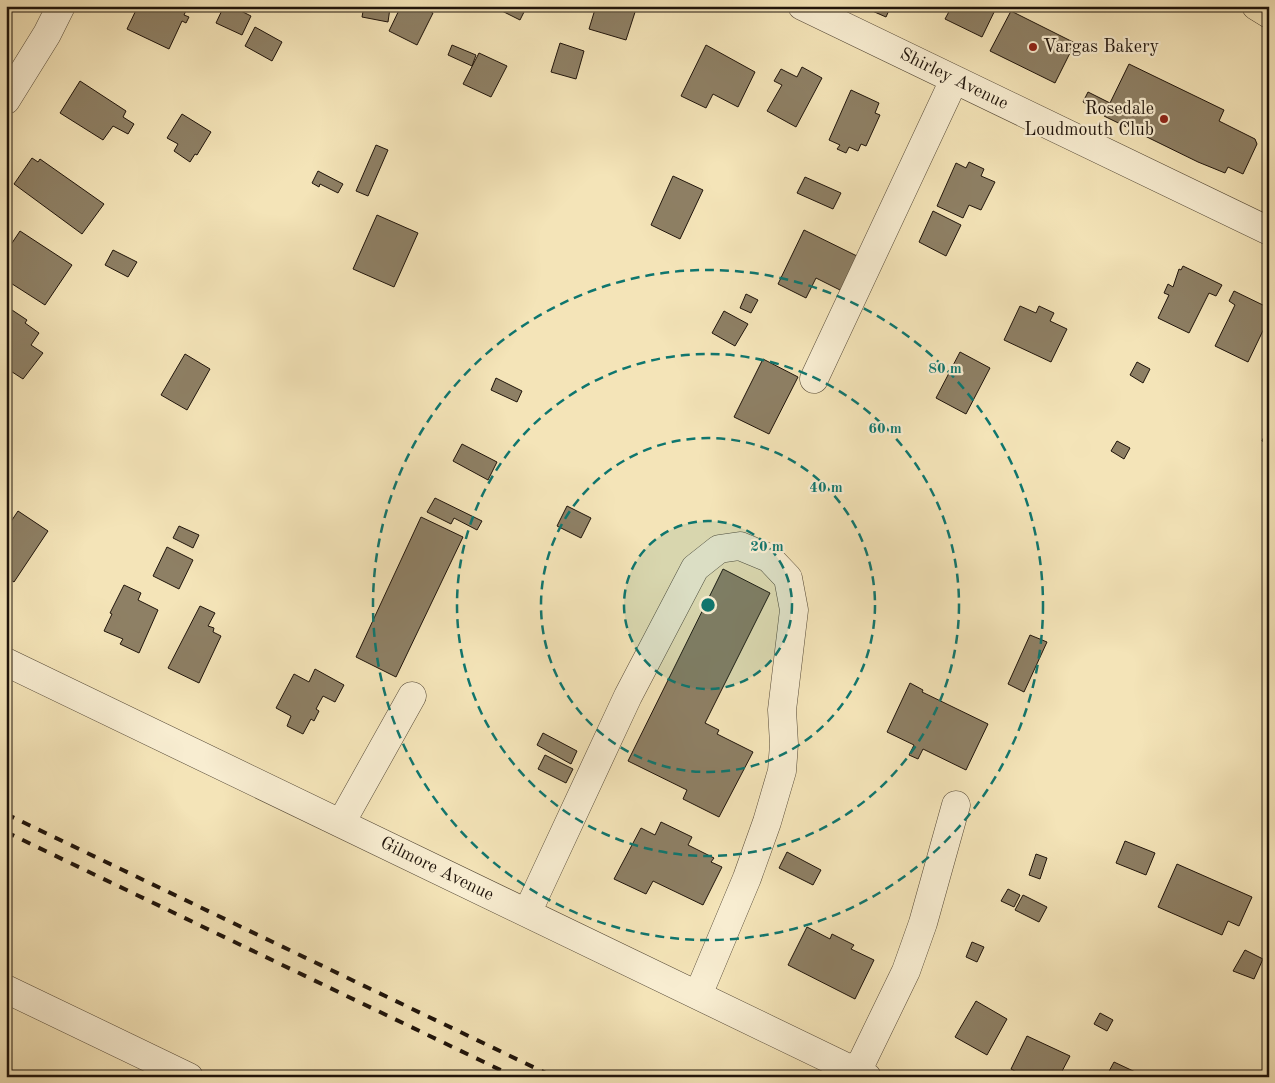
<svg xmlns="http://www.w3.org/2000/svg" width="1275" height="1083" font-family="'Old Standard TT',serif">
<rect width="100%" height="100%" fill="#f4e4b8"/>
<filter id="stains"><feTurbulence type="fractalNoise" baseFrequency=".004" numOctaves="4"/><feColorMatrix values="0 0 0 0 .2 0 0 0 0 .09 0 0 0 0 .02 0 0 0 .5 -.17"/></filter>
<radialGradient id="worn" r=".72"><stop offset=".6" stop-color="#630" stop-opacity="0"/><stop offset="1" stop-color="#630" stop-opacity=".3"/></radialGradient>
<path fill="#8e8065" stroke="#1f140b" d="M138,6H188L184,15L189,17L186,23L182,21L169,49L127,29Z
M224,6H231L251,16L242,35L216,23Z
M364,6L390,8L388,22L362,17Z
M401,6H419L433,13L417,45L389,31Z
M492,6H527L520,20Z
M596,6H637L626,40L589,29Z
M872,6H891L886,17L870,10Z
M952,6H997L982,37L945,19Z
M1011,11L1075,43L1055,83L990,51Z
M255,27L282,42L272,61L245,46Z
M560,43L584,51L576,79L551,72Z
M452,45L476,55L472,66L448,55Z
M706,45L755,72L738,107L713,94L706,108L681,96Z
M479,53L507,66L491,97L463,84Z
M1129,64L1224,110L1219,121L1255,139L1257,144L1243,174L1228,167L1225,173L1198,162L1104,116L1106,114L1083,102L1088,92L1110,103Z
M802,67L822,78L796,127L767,111L782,85L774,81L781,69L797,77Z
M80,81L126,111L123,117L134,124L128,134L113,126L103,140L60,113Z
M851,90L879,103L875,113L880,115L866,146L861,144L858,151L849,147L846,153L837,149L840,145L829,140Z
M182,114L211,132L197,155L195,154L190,162L174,151L178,144L167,138Z
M376,145L388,150L368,196L356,191Z
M32,158L38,162L40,159L104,204L82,234L14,184Z
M969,162L984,169L981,176L995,182L981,210L969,205L963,218L937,206L956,163L966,168Z
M318,171L343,184L338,193L320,184L319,187L312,183Z
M673,176L703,190L680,239L651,225Z
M805,177L841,193L833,209L797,193Z
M933,211L961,225L946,256L919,242Z
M377,215L418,233L394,287L353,269Z
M804,230L859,257L842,291L816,278L806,298L778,284Z
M20,231L72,265L45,305L6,280V252Z
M113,250L137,262L128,277L105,265Z
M1183,266L1222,285L1216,296L1209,293L1189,333L1158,318L1169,295L1164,293L1168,284L1173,287L1179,269L1181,270Z
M1234,291L1269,308V318L1248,362L1215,346L1235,305L1229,301Z
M746,294L758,300L751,313L740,308Z
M6,306L27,320L25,323L39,333L31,345L43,353L23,379L6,368Z
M1020,306L1036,313L1039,306L1054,313L1050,321L1067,329L1051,362L1004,340Z
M724,311L748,324L735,346L712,333Z
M960,352L990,368L966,414L936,398Z
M185,354L210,369L187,410L161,395Z
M763,359L798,377L769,434L734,417Z
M1137,362L1150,369L1143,383L1130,375Z
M496,378L522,391L517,402L491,390Z
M1269,425V444L1262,441Z
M1117,441L1130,448L1124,459L1111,451Z
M462,444L497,462L488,480L453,461Z
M435,498L482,521L477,530L454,518L451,524L427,512Z
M567,506L591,518L581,538L557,526Z
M18,511L48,531L14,582L6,577V529Z
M421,517L463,537L396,677L356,657Z
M179,526L199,535L193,548L173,538Z
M167,547L193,560L179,589L153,576Z
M723,569L770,593L705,723L719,730L717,734L753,752L719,817L683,799L687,790L628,761Z
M124,585L141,593L138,600L158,610L139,653L120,644L123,639L104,631L112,614L110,613Z
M200,606L215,613L208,626L214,628L213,632L221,636L199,683L168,668Z
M1030,635L1047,642L1024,692L1008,684Z
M315,669L344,685L335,702L323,696L316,709L319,711L314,721L311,719L303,734L287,726L291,716L276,708L294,674L309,682Z
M910,683L923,690L922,692L988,724L966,770L923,749L918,759L909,755L914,745L887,732Z
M543,733L577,751L571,764L537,745Z
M545,755L573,769L566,783L538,769Z
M661,822L692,837L688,845L714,858L711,862L722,867L703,905L653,881L646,894L614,879L641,828L655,835Z
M1125,841L1155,853L1146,875L1116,863Z
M787,852L821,870L813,885L779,868Z
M1036,854L1047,858L1040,879L1029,875Z
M1177,864L1252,897L1239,926L1228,921L1222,935L1158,907Z
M1008,889L1020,895L1014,907L1001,901Z
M1023,895L1047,907L1039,922L1015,910Z
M807,927L830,939L832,934L854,945L851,949L874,960L855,999L788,965Z
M972,942L984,947L977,962L966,957Z
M1245,950L1263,959L1254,979L1233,971Z
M976,1001L1007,1019L987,1055L955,1037Z
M1100,1013L1113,1020L1107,1031L1094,1024Z
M1027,1036L1070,1056L1059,1077H1026L1011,1069Z
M1114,1062L1146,1077H1103L1105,1074L1107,1075Z"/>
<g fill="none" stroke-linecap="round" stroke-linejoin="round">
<defs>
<path id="minor" d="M802,6L1269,231
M6,100L47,34L61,6
M814,379L954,80
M6,662L867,1077
M341,823L412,696
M527,913L628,696L695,568L719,549L740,546L769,558L788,578L794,610L782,710L784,744L782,771L767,822L747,878L698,995
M6,989L189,1077
M857,1072L906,971L923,923L956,805"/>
<path id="highway" d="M1256,6L1269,14"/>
</defs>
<use href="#minor" stroke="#544836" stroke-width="29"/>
<use href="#highway" stroke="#1f140b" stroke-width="29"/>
<use href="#minor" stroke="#f8edd1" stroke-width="28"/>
<use href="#highway" stroke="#f4e4b8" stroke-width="28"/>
<path stroke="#1f140b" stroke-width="4" stroke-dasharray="9 9" stroke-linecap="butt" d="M6,814L554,1077
M6,832L515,1077"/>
</g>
<circle cx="708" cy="605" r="84" fill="#0f766e" fill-opacity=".12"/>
<g fill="none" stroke="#0f766e" stroke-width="2.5" stroke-dasharray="9 6">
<circle cx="708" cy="605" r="84"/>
<circle cx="708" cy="605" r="167"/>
<circle cx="708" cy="605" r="251"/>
<circle cx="708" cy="605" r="335"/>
</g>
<g fill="#8f2418" stroke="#f8edd1" stroke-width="2">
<circle cx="1033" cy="47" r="5"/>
<circle cx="1164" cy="119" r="5"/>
</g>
<g text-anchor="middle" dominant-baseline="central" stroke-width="4.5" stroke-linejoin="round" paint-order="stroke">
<g font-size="18" fill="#1f140b" stroke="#f8edd1" text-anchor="start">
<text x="1043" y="47">Vargas Bakery</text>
<text x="1154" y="109" text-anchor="end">Rosedale<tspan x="1154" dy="21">Loudmouth Club</tspan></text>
</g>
<g font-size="18" fill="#1f140b" stroke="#f8edd1">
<text transform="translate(954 79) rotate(26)">Shirley Avenue</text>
<text transform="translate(437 869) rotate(26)">Gilmore Avenue</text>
</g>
</g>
<circle cx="708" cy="605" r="8" fill="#0f766e" stroke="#f8edd1" stroke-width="2.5"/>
<g font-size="15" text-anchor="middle" font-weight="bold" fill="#0f766e" stroke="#f8edd1" stroke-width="4.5" stroke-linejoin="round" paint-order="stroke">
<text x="945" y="373">80 m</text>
<text x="885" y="433">60 m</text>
<text x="826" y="492">40 m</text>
<text x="767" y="551">20 m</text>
</g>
<rect width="1275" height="1083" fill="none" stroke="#f4e4b8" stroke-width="25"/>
<rect x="8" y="8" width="1260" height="1068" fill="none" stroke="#1f140b" stroke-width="2.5"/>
<rect x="12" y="12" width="1250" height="1058" fill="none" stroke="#1f140b"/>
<rect width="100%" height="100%" filter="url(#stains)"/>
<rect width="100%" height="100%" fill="url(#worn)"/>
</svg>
